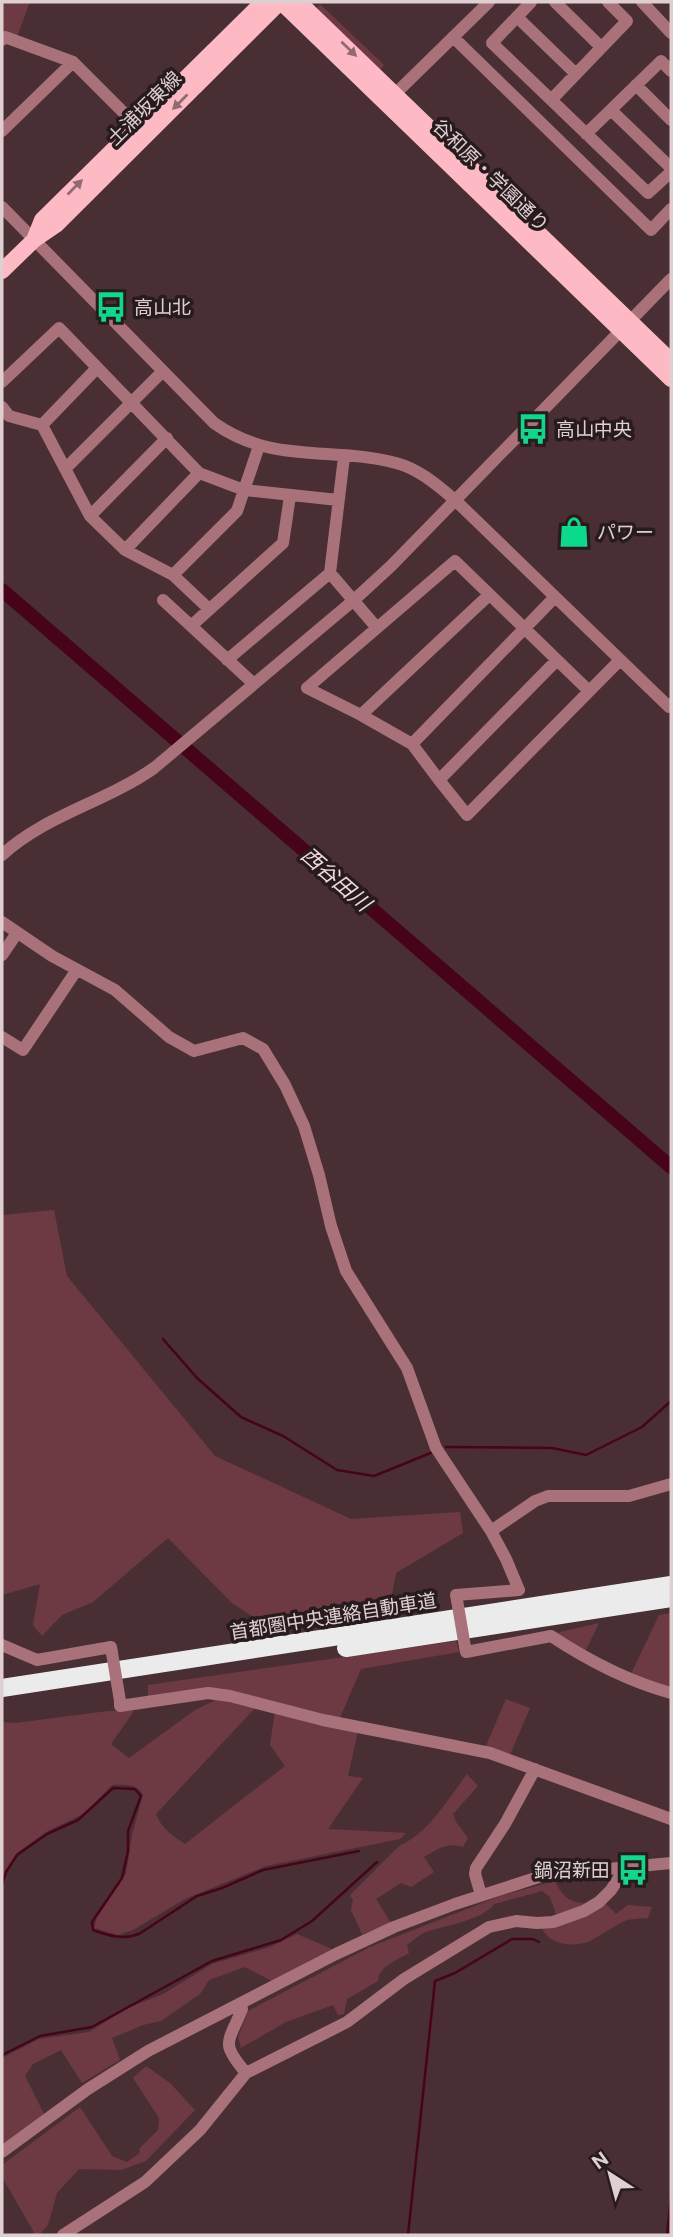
<svg xmlns="http://www.w3.org/2000/svg" width="673" height="2237" font-family="'Public Sans','Noto Sans JP',sans-serif">
<rect width="100%" height="100%" fill="#492f34"/>
<path fill="#6d3a44" d="M2,2H30L17,37L2,32Z
M320,4L384,65L379,71L315,10Z
M54,1210L67,1276L215,1456L351,1519L460,1512L463,1533L396,1573L390,1605L274,1630L232,1603L168,1538L93,1602L62,1615L42,1636L33,1625L40,1584L2,1595V1215Z
M671,1613V1689L630,1676L659,1615Z
M599,1623L585,1652L552,1634Z
M456,1641L459,1652L361,1669L339,1720L234,1692L148,1697V1685Z
M222,1697L257,1706L156,1814C161,1828 173,1836 185,1844L285,1766L270,1745L275,1711L358,1731L348,1776L363,1778L328,1829L406,1833L400,1839L266,1866L185,1899L133,1930L118,1935L94,1928L97,1917L126,1874L132,1835L143,1794C135,1783 125,1785 112,1785L85,1813L46,1832L18,1852L2,1878V1722L15,1723L108,1711H134L111,1744L129,1758L195,1710Z
M506,1699L530,1708L509,1757L485,1748Z
M467,1774L478,1786L453,1814L456,1822L468,1838L463,1847C447,1842 438,1849 424,1857L434,1872L411,1887L401,1883L376,1899L391,1923L362,1934L351,1910L353,1900L350,1896L351,1894L399,1846C429,1833 448,1799 467,1774Z
M555,1881C562,1896 569,1903 587,1903L577,1909L556,1914L550,1897L542,1891L494,1904C483,1920 444,1926 426,1932C420,1934 413,1941 407,1945L409,1953C397,1960 378,1967 378,1981L347,1999L344,2014L338,2015L333,2005L286,2022L241,2048L238,2037L248,2011L370,1947L500,1896Z
M605,1903L616,1914L628,1905L652,1907L648,1918C641,1919 632,1918 625,1921C613,1926 602,1935 590,1941C573,1948 549,1945 541,1927Z
M297,1934L334,1950L274,1982L245,1967L209,1980L200,1994L161,2021L143,2025L112,2038L120,2060L82,2083L61,2050L33,2064L25,2076L45,2116L2,2147V2058L39,2039L89,2032L128,2008L163,1994L212,1964L270,1947Z
M146,2066L170,2083L195,2110L146,2161L121,2170L79,2169L57,2193L48,2225L39,2235H31L34,2233L31,2227L2,2177V2165L80,2107L112,2156L127,2162L140,2153L139,2149L158,2130L159,2118L133,2078Z"/>
<g fill="none" stroke-linecap="round" stroke-linejoin="round">
<path stroke="#46031a" stroke-width="2.5" d="M163,1339L197,1378L241,1417L283,1436L337,1470L374,1476L433,1452
M446,1447L552,1448L586,1455L642,1427L671,1401
M2,1885L6,1872L17,1855L47,1834L78,1820L113,1788L135,1789L141,1796L128,1831V1851L122,1878L92,1922L93,1930C109,1936 123,1940 139,1934L197,1896L222,1888L263,1870L359,1851
M2,2055L40,2036L92,2027L212,1961L281,1940L312,1921L377,1862
M408,2235L435,1981L455,1973L512,1939H533L539,1942
M667,2235L671,2198"/>
<path stroke="#46031a" stroke-width="14" d="M2,590L671,1167"/>
<path stroke="#a9727b" stroke-width="12" d="M531,2L492,43L648,193L671,172
M555,2L601,47
M642,2L671,33
M517,17L576,74
M453,37L651,230L671,209
M2,40L5,37L73,62L137,126
M636,85L671,120
M395,94L489,2
M551,100L627,21L608,2
M611,110L671,168
M2,131L73,62
M586,134L661,61L671,71
M2,207L214,423C273,465 331,446 396,463C419,469 437,485 455,500L669,707L671,704
M2,382L59,328L199,473L244,490L338,500
M2,407L9,416L42,425L97,368
M42,425L90,516L125,550L173,575L209,609
M65,469L162,372
M90,516L167,438
M125,550L199,473
M330,573L377,628
M173,575L237,511L259,446
M163,600L254,684
M191,626L283,543L290,496
M227,660L330,573L344,457
M557,660L439,780L467,815L620,660
M361,715L307,688L455,561L589,691
M412,744L361,715L489,595
M439,780L412,744L555,597
M2,855C45,815 106,802 154,768L354,600L391,566L671,279
M2,922L52,956L115,990L169,1037L194,1051L243,1038L263,1049L285,1085L304,1126L319,1175L331,1226L346,1271L407,1368L436,1448L491,1531L506,1559L519,1590L456,1595L457,1600
M2,955L17,933
M2,1037L23,1050L76,971
M491,1531L535,1501L548,1496H629L671,1484
M2,1645L37,1660L111,1647L112,1653
M465,1647L466,1652L551,1636C589,1661 627,1681 671,1693
M120,1701V1706L208,1693L230,1696L323,1720L490,1753L671,1819
M481,1895L475,1874L476,1868L505,1824L535,1769
M240,2004L242,2009C228,2044 220,2042 246,2073
M2,2152L88,2089L148,2051L336,1954L394,1927L455,1904L545,1875L671,1863
M63,2235L145,2182L200,2130L246,2073L347,2022L404,1979L489,1927L516,1921L537,1923L553,1922L584,1911L599,1902L611,1890L620,1876L623,1866"/>
<path stroke="#fdb9c4" stroke-width="16" d="M281,2L671,379
M299,2L671,361
M34,240L42,220L263,2
M2,271L34,240L56,225L280,2"/>
<path stroke="#ebebeb" stroke-width="18" d="M346,1648L671,1598
M2,1688L671,1585"/>
<path stroke="#a9727b" stroke-width="12" d="M457,1600L465,1647
M112,1653L120,1701"/>
</g>
<defs><path id="oneway-solid" d="M-6-.8H1V-3.2L6.5 0L1 3.2V.8H-6Z" transform="scale(1.75)"/></defs>
<g fill="#926a70">
<use href="#oneway-solid" transform="translate(349 49) rotate(44)"/>
<use href="#oneway-solid" transform="translate(180 102) rotate(135)"/>
<use href="#oneway-solid" transform="translate(75 187) rotate(-45)"/>
</g>
<defs>
<symbol id="bus-bare" viewBox="-9 -9 18 18"><path d="M-5-6H5V4H4V6H2V4H-2V6H-4V4H-5ZM-3.5-4V0h7V-4ZM-3.5 1.2v1.5H-2V1.2ZM2 1.2v1.5H3.5V1.2Z" fill="#0bd98b" stroke="#271b1d" stroke-width="2.5" paint-order="stroke"/></symbol>
<symbol id="shop-bare" viewBox="-9 -9 18 18"><path d="M-5-2.5h2.3a2.7 3.5 0 0 1 5.4 0H5L5.5 6h-11ZM-1.5-2.5h3a1.5 2.3 0 0 0-3 0Z" fill="#0bd98b" stroke="#271b1d" stroke-width="2.5" paint-order="stroke"/></symbol>
</defs>
<g fill-rule="evenodd">
<use href="#bus-bare" x="89" y="285" width="44" height="44"/>
<use href="#bus-bare" x="511" y="407" width="44" height="44"/>
<use href="#shop-bare" x="552" y="510" width="44" height="44"/>
<use href="#bus-bare" x="611" y="1848" width="44" height="44"/>
</g>
<g text-anchor="middle" dominant-baseline="central" stroke-width="7" stroke-linejoin="round" paint-order="stroke">
<g font-size="19" fill="#e0cfd1" stroke="#271b1d">
<text transform="translate(144 108) rotate(-45)">土浦坂東線</text>
<text transform="translate(491 175) rotate(44)">谷和原・学園通り</text>
<text transform="translate(333 1616) rotate(-9)">首都圏中央連絡自動車道</text>
</g>
<g font-size="19" fill="#e0cfd1" stroke="#271b1d" text-anchor="start">
<text x="134" y="307">高山北</text>
<text x="556" y="429">高山中央</text>
<text x="597" y="532">パワー</text>
<text x="610" y="1870" text-anchor="end">鍋沼新田</text>
</g>
<g font-size="21" font-style="italic" fill="#f1dadd" stroke="#271b1d">
<text transform="translate(336 879) rotate(41)">西谷田川</text>
</g>
</g>
<rect width="673" height="2237" fill="none" stroke="#e0cfd1" stroke-width="7"/>
<g transform="translate(610 2174) rotate(324)" stroke="#271b1d" stroke-width="5" paint-order="stroke">
<path d="M0-5L12 26L0 18L-12 26Z" fill="#e0cfd1"/>
<text y="-10" font-size="19" font-weight="bold" text-anchor="middle" fill="#e0cfd1">N</text>
</g>
</svg>
